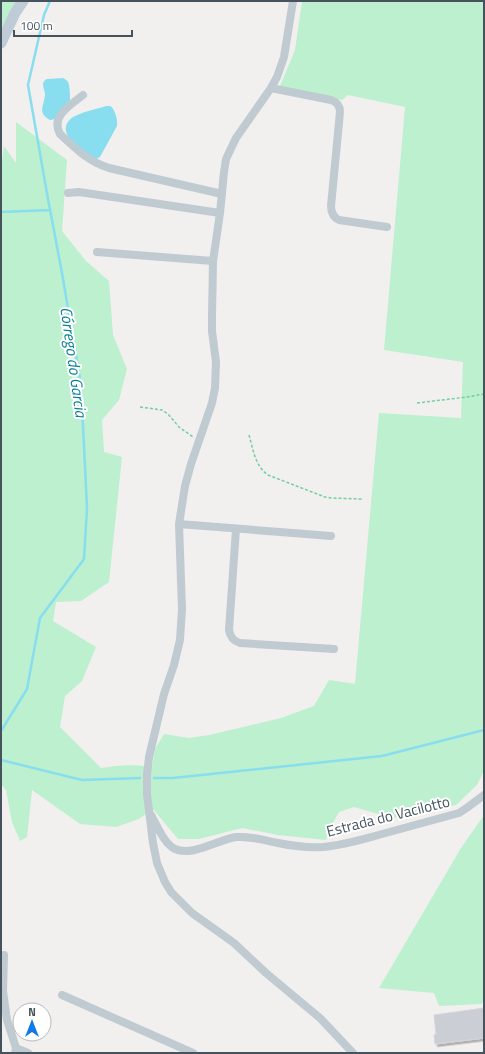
<svg xmlns="http://www.w3.org/2000/svg" width="485" height="1054" font-family="'Titillium Web',sans-serif">
<defs>
<filter id="shadow"><feDropShadow dx="2.5" dy="2.5" stdDeviation="0" flood-color="#0004"/></filter>
</defs>
<rect width="100%" height="100%" fill="#f2efef"/>
<path fill="#bcf0ce" d="M1,1H19L1,30Z
M302,1H484V771L477,785L456,805L392,818L354,807L339,812L331,826L326,840L278,835L242,828L199,839H178L153,809L139,819L116,827L80,824L32,790L27,837L20,841L12,822L6,790L1,784V169L4,146L16,163V122L67,160L62,231L86,261L109,281L113,335L127,369L119,400L102,420L104,452L122,457L109,582L81,601L56,602L53,621L96,647L82,681L65,696L60,727L101,768C120,765 132,764 152,767L155,749L164,734L189,738L209,735L281,718L314,706L329,680L355,684L379,413L461,418L463,362L384,350L405,107L348,95L342,100L280,86L295,50Z
M484,815V998L482,1004L439,1006L434,993L379,988L461,848Z"/>
<path fill="#88deee" d="M63,78C65,79 67,80 68,82C70,86 70,97 70,100L55,119L50,120C36,112 45,106 45,93C44,90 43,87 43,83L45,80L47,79Z
M106,106C107,106 109,106 110,106C115,108 118,121 117,126L100,157L96,159C86,153 63,140 66,126C67,122 70,119 73,117C83,112 96,109 106,106Z"/>
<g fill="none" stroke-linecap="round" stroke-linejoin="round">
<path stroke="#88deee" stroke-width="2.5" d="M1,212L50,210
M1,731L27,689L40,618L84,559L87,508L81,385L62,273L48,199L28,85L44,15L50,1
M1,760L82,780L140,778
M154,778H173L382,756L484,730"/>
</g>
<path fill="#cbced4" stroke="#d3d5db" filter="url(#shadow)" d="M484,1008V1038L435,1044L434,1035L436,1034L434,1015Z"/>
<g fill="none" stroke-linecap="round" stroke-linejoin="round">
<path stroke="#73cf9e" stroke-width="1.5" stroke-dasharray="3 2" stroke-linecap="butt" d="M417,403L467,397L484,394
M140,407L155,409L162,410L168,414L179,427L193,437
M249,435C253,449 255,466 268,475L325,497L331,498L362,499"/>
<path stroke="#bfcad1" stroke-width="8" d="M293,1L284,57L277,77L271,88L236,138L226,159L224,172L220,213L213,261L212,317V331L216,362L215,388L212,403L191,464L185,486L179,524L182,609L180,640L174,665L164,694L149,757L147,775V794L153,843L157,863L165,882L171,892L192,913L234,943L266,973L320,1018L353,1053
M271,88L331,100C337,102 340,106 340,112L331,206C331,212 333,217 339,220L387,227
M83,95C71,105 50,116 60,134C76,149 88,161 109,168L222,194
M68,193L79,192L220,213
M97,252L213,261
M179,524L331,536
M236,529L229,630C230,637 233,641 240,643L334,649
M151,815C157,825 164,844 175,849C192,857 217,840 236,837C251,836 264,840 278,843C293,846 308,848 323,847C344,845 363,839 382,834C408,827 433,820 459,813L468,807L484,795
M4,955L3,991L7,1020L16,1048L15,1053
M62,995L193,1053
M16,1048L28,1053"/>
<path stroke="#bfcbd6" stroke-width="11" d="M1,43L15,13L23,1"/>
</g>
<g text-anchor="middle" dominant-baseline="central" stroke-width="4" stroke-linejoin="round" paint-order="stroke">
<g font-size="15" fill="#46535d" stroke="#fff">
<text transform="translate(388 816) rotate(-14)">Estrada do Vacilotto</text>
</g>
<g font-size="16" font-style="italic" fill="#098096" stroke="#fff">
<text transform="translate(74 362) rotate(82)">Córrego do Garcia</text>
</g>
</g>
<rect width="485" height="1054" fill="none" stroke="#46535d" stroke-width="4"/>
<g transform="translate(32 1022)"><circle r="19" fill="#ffffff" stroke="#b5babe"/>
<path d="M0-3L7 15L0 10L-7 15Z" fill="#1479e7"/>
<text y="-6" font-size="11" font-weight="bold" text-anchor="middle" fill="#46535d">N</text>
</g>
<path d="M14 30v6h118v-6" fill="none" stroke="#46535d" stroke-width="2"/>
<text x="20" y="30" font-size="12" fill="#46535d" stroke="#ffffff" stroke-width="3" paint-order="stroke">100 m</text>
</svg>
